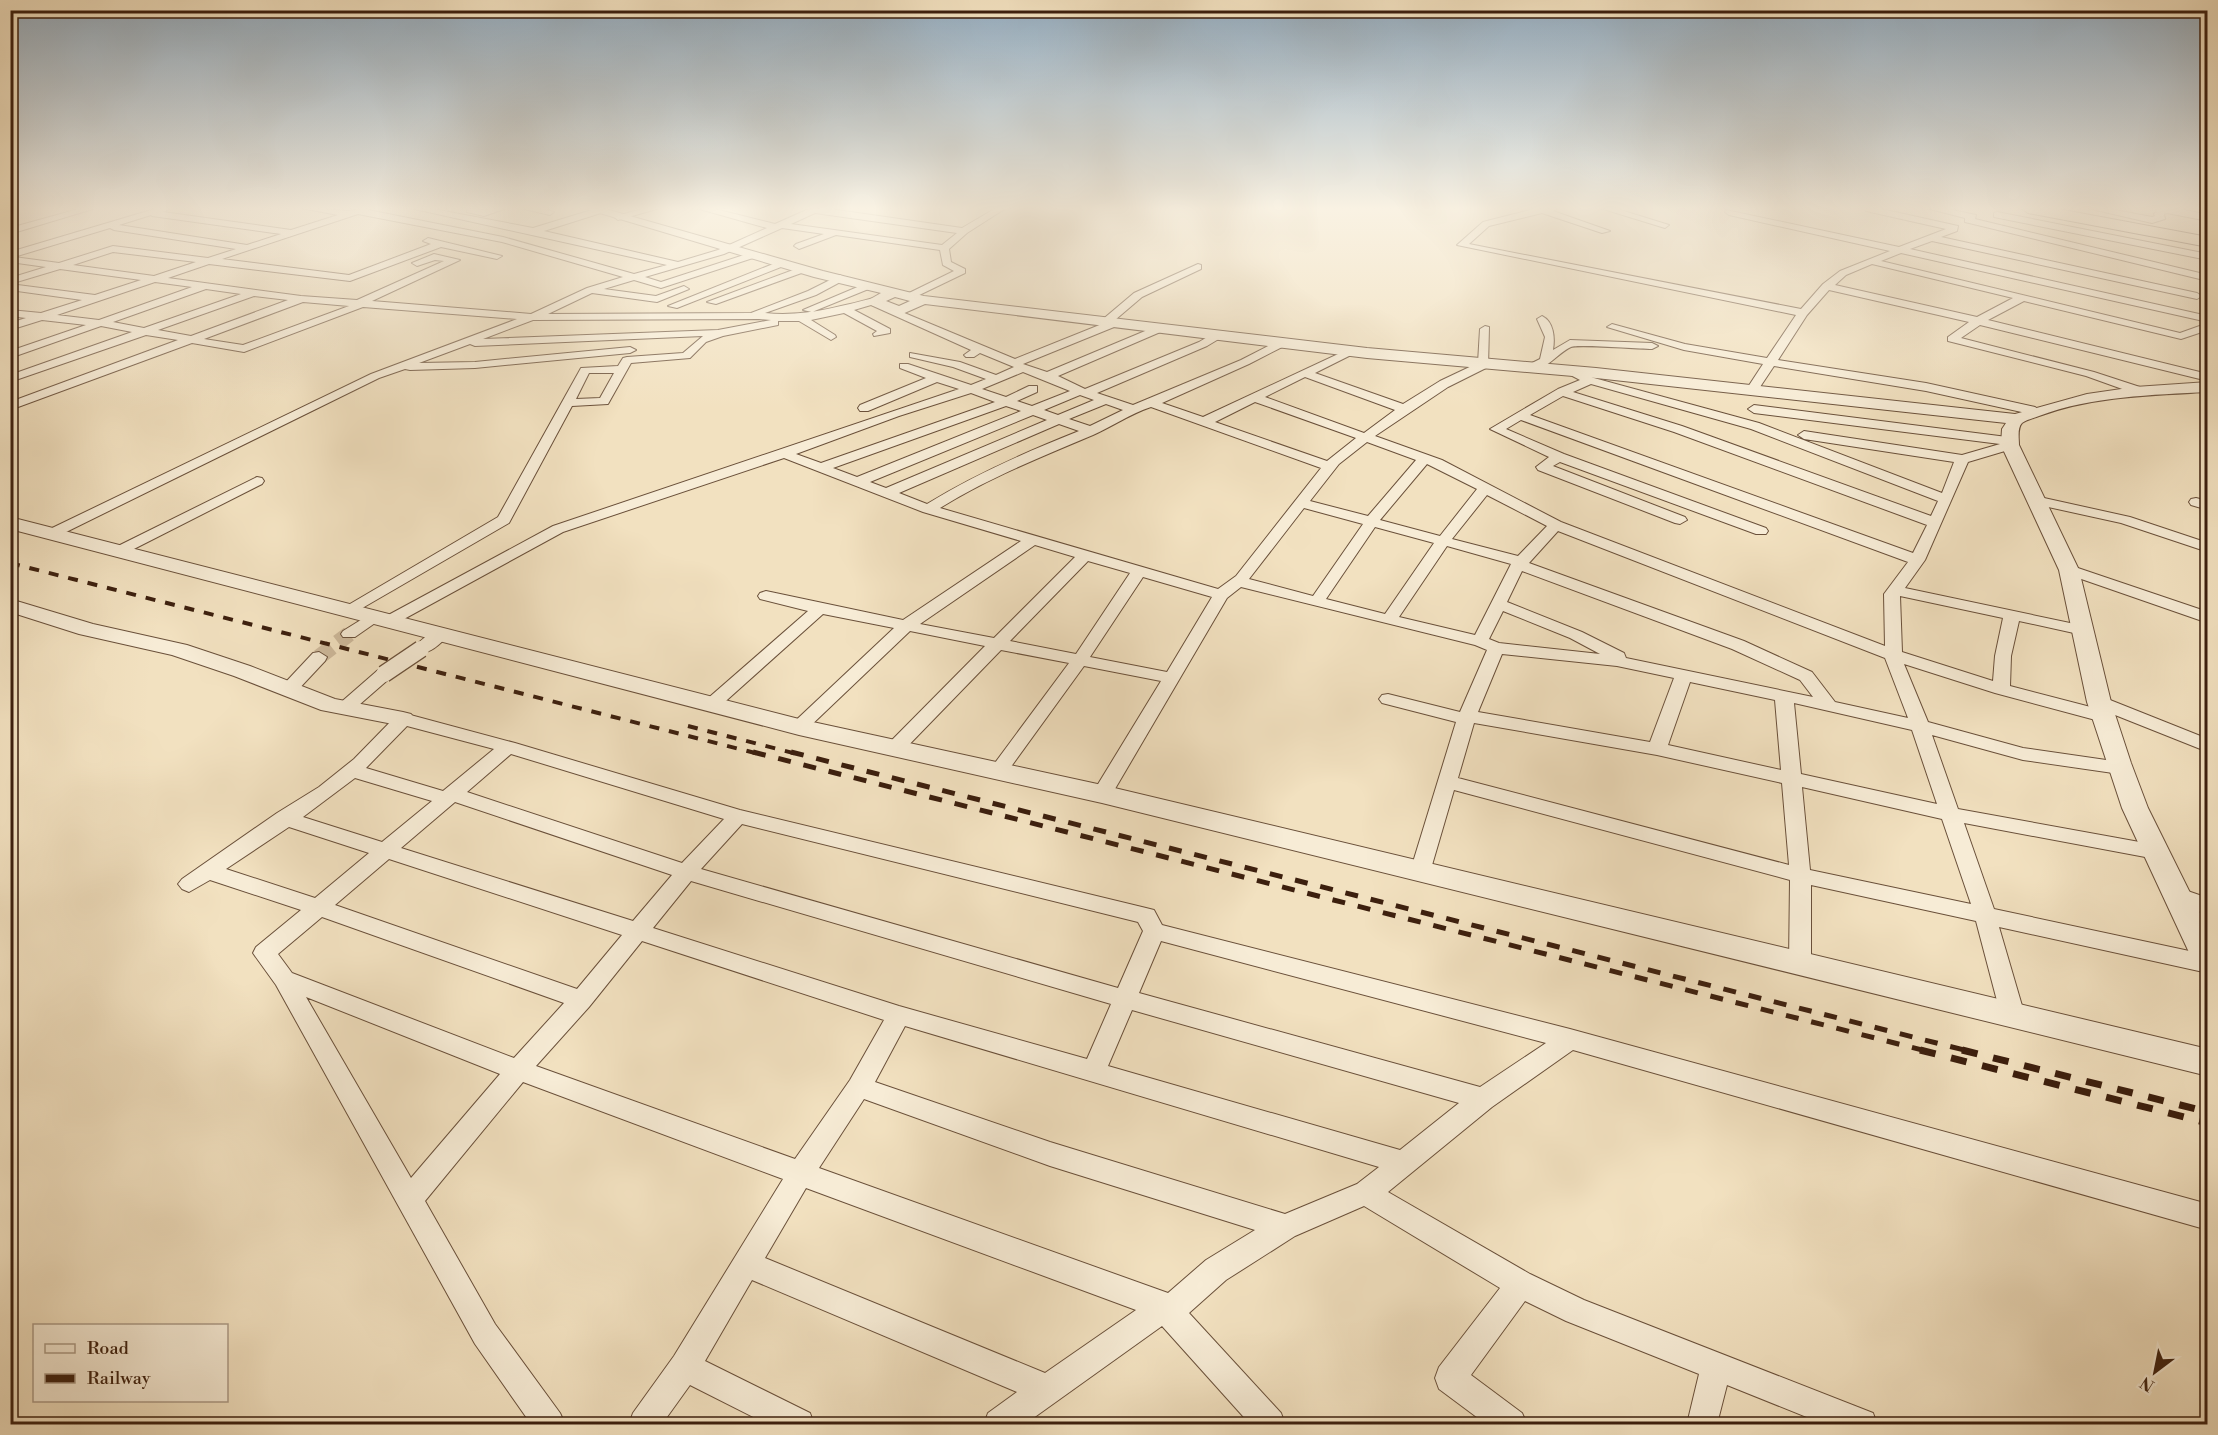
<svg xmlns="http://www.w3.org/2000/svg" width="2218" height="1435" font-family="'Libre Bodoni',serif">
<rect width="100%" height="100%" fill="#f2e1c0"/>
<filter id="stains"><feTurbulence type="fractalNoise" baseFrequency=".00333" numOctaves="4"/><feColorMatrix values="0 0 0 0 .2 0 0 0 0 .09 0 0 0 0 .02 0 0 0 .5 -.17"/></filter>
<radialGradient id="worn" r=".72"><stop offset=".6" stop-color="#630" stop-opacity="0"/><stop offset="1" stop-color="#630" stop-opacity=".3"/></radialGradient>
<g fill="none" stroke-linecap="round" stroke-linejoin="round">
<path stroke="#ceba9c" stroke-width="16" stroke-dasharray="16 8" stroke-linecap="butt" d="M319,657L349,634"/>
<defs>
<path id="minor" d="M82,208H96L10,234V228Z
M158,208H171L163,212L291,230L338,215L301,208C316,208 331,210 347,211C354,211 363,208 371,208L368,210L503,237L634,274L667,265L410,208H428L533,228L598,208L602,211L601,213L544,231L678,262L718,250L767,228L696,208H711L775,224L811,208H823L962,228L996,208H1006L967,233L949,249L951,262L965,269V273L911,299L906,296L907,294L954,271L943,265L940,250L836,235L799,249L794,246L796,244L824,234L782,228L724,254L645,277L661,282L750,253H756V257L661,288L634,280L604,289L656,296L684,286L689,289L657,302L592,293L548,314L751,313L808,291L840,275L845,278L844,280L816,295L765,313C804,317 837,307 874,298L878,299V302L1015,359L1102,324V320L1134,293L1198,264L1201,265V269L1142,297L1115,320L1120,323L1119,325L1023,364L1047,372L1157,326H1165V330L1058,376L1085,389L1199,342L1214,333H1222V337L1207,346L1097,393L1133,405L1241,360L1280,340H1288V344L1249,364L1162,403L1203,417L1351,348L1355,349V353L1315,373L1403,404L1440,381L1478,363L1480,329L1485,326L1489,327L1488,367L1448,387L1375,436L1442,460L1561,522L1885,646L1884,594L1908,562L1521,420L1506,429L1564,454L1766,528L1768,531L1766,534H1756L1560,462L1553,466L1685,517L1687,520L1680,524L1675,523L1538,470L1536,467L1549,457L1490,429L1558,389L1580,380L1563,371L1569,368L1594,378L1759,423L1942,493L1954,462L1804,439L1798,435L1804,431L1962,455L2000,444L1754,413L1748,409L1754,405L2015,438L2016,445L2015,448L1968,462L1925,560L1905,588L2089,627L2091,630L2089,633L2083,635L2019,621L2011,656L2010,686L2106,711L2093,706L2090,702L2093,698H2105L2208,739V752L2110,713L2112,716L2109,720L2103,722L1995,693L1904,664L1928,722L2023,748L2120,762L2127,764L2129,768L2127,772L2120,774L2023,760L1932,735L1958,809L2156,845L2163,847L2166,852L2163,857L2156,859L1964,823L1994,909L2208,955V973L1999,927L2025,1016L2021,1023L2013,1025L2005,1023L2001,1016L1976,921L1811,885V964L1808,970L1800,973L1792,970L1789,964L1790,880L1454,790L1430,872L1427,877L1420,879L1413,877L1410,872L1456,722L1382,703L1379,699L1382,695L1388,694L1460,712L1487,650L1475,645L1241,587L1227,598L1112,794L1109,799L1102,800L1095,799L1092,794L1161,681L1084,666L1005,775L998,777L991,775L989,771L1069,663L1001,650L902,752H888L886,748L888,744L985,646L910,631L805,731H793L790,727L793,723L894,628L823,614L718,708H706L703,704L706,700L808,611L760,599L758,596L760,593L766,591L903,620L1021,541L923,512L784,458L563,532L393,625L387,627L379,622L381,619L553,526L959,389L937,382L868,411H860L858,408L860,405L926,378L900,368V364H908L971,385L986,379L953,367L910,357V353L960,362L996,375L1014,367L980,353L974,357H966L964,355L971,350L871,305L854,310L890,329V333L874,336L873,334L877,331L844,313L811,320L835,335L836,337L831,340L799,321H778V325L723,336L706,342L690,358L631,363L608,404L572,406L509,523L352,614H340L338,611L498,517L581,368L618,366L623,358L627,357L683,353L703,336L475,346L470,344L419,363L475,362L630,347L636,350L630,353L475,368L410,370L405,369L379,378L58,536H48L46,533L48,530L371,374L517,319L363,307L244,352L192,343L10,410V402L178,340L146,335L10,382V375L132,332L101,326L10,358V351L86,325L42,320L10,330V323L26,318L10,316V310L41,313L82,300L10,290V284L95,295L141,280L60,269L10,284V278L46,267L10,262V252ZM815,213L957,233L942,245L791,224ZM358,214L502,242L623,277L587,288L531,314L372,301L460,260L434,254L412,263L417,266L435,260L444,261L357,300L301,296L168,278L209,264L350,281L441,247L497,259L502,256L428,238L423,241L431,244L349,275L222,259ZM151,215L152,216L281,234L247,245L119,225ZM110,228L114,230L236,249L208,258L113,246L59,263L14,257ZM113,252L196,262L154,276L73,265ZM155,282L192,287L99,320L57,315ZM206,289L241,294L144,328L113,322ZM254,296L288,300L191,336L158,330ZM303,302L349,306L243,345L204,339ZM759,319L771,320L718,330L483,339L533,320ZM1023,372L1070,391L1032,406L1017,401L1037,392V386H1029L1006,397L982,389ZM589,373H614L600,398L576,399ZM1305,377L1395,410L1364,433L1265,397ZM1591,384L1751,429L1938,501L1931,516L1682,426L1573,392ZM971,393L995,402L821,463L796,454L899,416ZM1080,395L1094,400L1058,415L1044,410ZM1563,396L1674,432L1927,525L1913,553L1530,415ZM1255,402L1356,438L1327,461L1215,422ZM1106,404L1123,410L1090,426L1069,419ZM1006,406L1021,411L857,477L833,468ZM1151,407L1321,468L1236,576L1218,589L940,508C990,477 1039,458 1093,435C1113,426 1130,414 1151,407ZM1033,415L1047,420L886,488L870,482ZM1059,424L1079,431C1026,452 976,474 927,504L899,493ZM1367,442L1416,460L1368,516L1310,501L1339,464ZM1427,464L1477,489L1440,536L1380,520ZM1487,495L1547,526L1518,556L1452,539ZM1304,508L1363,524L1313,596L1249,579ZM1375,527L1434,543L1385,614L1326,599ZM1558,531L1885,658L1908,718L1835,702L1812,672L1744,641L1529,563ZM1035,545L1075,557L994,638L920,624ZM1447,546L1511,564L1475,635L1399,617ZM1088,561L1130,573L1076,654L1010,641ZM1522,571L1732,649L1800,680L1813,697L1626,658L1624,653L1582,632L1507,602ZM1143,577L1212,597L1167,672L1090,657ZM1900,596L2003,618L1995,656L1993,681L1902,652ZM1503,611L1570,638L1600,654L1499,643L1489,639ZM1502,654L1617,666L1674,678L1650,742L1478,712ZM1690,682L1775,700L1781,770L1668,745ZM1794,703L1912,730L1937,804L1801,774ZM1474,723L1657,755L1782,783L1789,865L1458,778ZM1802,787L1942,819L1971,904L1810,870Z
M467,208L484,210L507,208L484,216L467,212Z
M520,208H541L554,212L550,215Z
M645,208H660L618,220L614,217Z
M1538,208H1558L1553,211L1610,231L1602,233L1542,213L1489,226L1469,244L1801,309L1823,284L1840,271L1890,251L1729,215L1725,212L1726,210L1899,247L1946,229L1866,211L1865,208H1877L1958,226L1957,231L1941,237L2197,293L2202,296L2197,299L1932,241L1910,249L2208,316V322L1901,253L1881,261L2180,333L2208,323V330L2181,339L2024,301L1988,320L2208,374V381L1980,325L1961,338L2094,372L2143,388L2145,391L2139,395L2086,376L1948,341V337L1969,322L1829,290L1807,315L1778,360L1926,383L2035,407L2041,411L2035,415L1926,391L1774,366L1756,393H1748L1746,390L1763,364L1684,350L1607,327L1612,324L1685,344L1767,358L1796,315L1457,245L1483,222ZM1872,264L2013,298L1977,317L1835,285L1846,275Z
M1600,208H1614L1669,225L1665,228Z
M1926,208H1943L1976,215L1975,219L2208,275V281L1965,222V218Z
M2087,208H2105L2152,217L2155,216L2154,214L2157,211L2155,208H2176L2208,215V221L2167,213L2164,214L2165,219L2152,223Z
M1997,212L2208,254V260L1994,217V213Z
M783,260L786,261V265L677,308L668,306Z
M804,266L809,269L807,271L716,304L707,302Z
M867,283L872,286L871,288L812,312L803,310Z
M1542,316C1554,322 1555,338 1553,350L1570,340L1652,343L1658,346L1652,349C1639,349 1579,344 1571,347C1556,354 1544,374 1526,370V366L1540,359L1545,337L1537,319Z
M257,477L262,478L264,481L262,484L124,554H114L112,551L114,548Z
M2035,496L2130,517L2208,543V552L2121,523L2030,503L2028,500Z
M2196,498L2208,501V510L2191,505L2189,502L2191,499Z
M2069,565L2208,612V623L2064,573L2061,570L2064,567Z
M372,613L380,618L378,621L355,637H343L341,634L343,631Z
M440,630L446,632L448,635C441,644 428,656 415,653L413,649C419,641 430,632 440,630Z
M319,652L327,657L325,661L295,693H283L280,689L283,685L313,653Z
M384,669L390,670L393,674L390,678L351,712H339L336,708L339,704L378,670Z
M403,713L515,743L740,810L1146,908L1154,910L1162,925L1570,1029L2208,1204V1230L1573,1050L1492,1107L1388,1192L1530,1274L1584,1300L1873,1413L1877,1424H1824L1727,1385L1717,1424H1687L1699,1374L1566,1321L1525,1301L1471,1375L1522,1413L1527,1424H1486L1439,1389L1435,1378L1439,1367L1500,1288L1364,1206L1295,1236L1226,1280L1189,1313L1281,1413L1285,1424H1250L1162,1326L1025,1424H984L988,1413L1017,1392L752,1280L705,1361L810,1413L814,1424H767L690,1385L662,1424H629L633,1413L674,1356L783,1179L523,1082L425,1201L495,1324L560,1413L565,1424H531L475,1344L276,985L253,953L256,947L301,910L210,880L189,892L182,889L178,884L182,879L277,813L319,787L354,759L397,715ZM407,726L494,749L443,791L366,768ZM511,754L724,819L682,863L467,792ZM355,778L432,801L382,842L303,817ZM455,802L672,875L633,921L401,848ZM742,824L1138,922L1143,931L1118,988L701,869ZM289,827L369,853L315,898L226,869ZM389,859L622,935L577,989L335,905ZM691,881L1111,1004L1087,1059L899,1006L653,928ZM322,917L564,1003L514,1058L292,973L278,954ZM642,941L884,1020L850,1080L795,1159L536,1066L589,1007ZM1161,941L1546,1043L1480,1087L1139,993ZM306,997L500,1074L411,1178ZM1132,1010L1459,1103L1400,1150L1108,1066ZM905,1026L1379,1167L1357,1184L1285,1214L1050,1142L875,1082ZM864,1099L1050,1166L1255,1230L1206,1260L1168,1293L819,1168ZM806,1188L1136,1310L1045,1373L765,1258Z
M2176,887L2208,898V915L2168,900L2165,895L2168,890Z"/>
<path id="tertiary" d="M583,208H602L823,271L924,296L1367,348L1596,368L2015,414L2087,394L2135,387L2208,382V392C2152,395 2092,396 2039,416C2034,418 2026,420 2022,423C2017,428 2019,438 2019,445L2079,570L2111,702L2131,763L2148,808L2208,929V972L2197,969L2193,961L2122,808L2087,702L2059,570L2001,445L2002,429L2006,423L1596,378L1367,358L925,304L900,315L869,304L867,301L881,293L814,277ZM895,297L910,301L899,306L886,301Z
M10,517L799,719L1102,785L2208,1049V1076L1102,803L799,735L10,529Z
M10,599L93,624L187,645L250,666L335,699L403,712L411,714L415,719L411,724L403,726L321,710L234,676L172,655L79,634L10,612Z"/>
<path id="trunk" d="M2021,208H2053L2208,237V247L2028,213Z"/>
</defs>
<use href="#minor" stroke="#6a503a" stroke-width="2"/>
<use href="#tertiary" stroke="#6a503a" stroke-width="2"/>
<use href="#trunk" stroke="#3c1f0e" stroke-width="2"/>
<use href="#minor" fill="#f7ecd6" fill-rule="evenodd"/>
<use href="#tertiary" fill="#f7ecd6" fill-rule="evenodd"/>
<use href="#trunk" fill="#f2e1c0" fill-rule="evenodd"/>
<path stroke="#3c1f0e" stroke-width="4" stroke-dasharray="10 10" stroke-linecap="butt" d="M10,563L759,754
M688,726L797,754"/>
<path stroke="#3c1f0e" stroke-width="5" stroke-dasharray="13 13" stroke-linecap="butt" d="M753,752L1926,1051
M791,752L1968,1051"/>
<path stroke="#3c1f0e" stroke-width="7" stroke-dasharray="16 16" stroke-linecap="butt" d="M1920,1050L2208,1123
M1962,1050L2208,1112"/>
<defs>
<path id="minor-bridge" d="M384,674L421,649"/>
</defs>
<use href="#minor-bridge" stroke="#6a503a" stroke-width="19" stroke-linecap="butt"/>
<use href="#minor-bridge" stroke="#f7ecd6" stroke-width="16"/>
</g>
<linearGradient id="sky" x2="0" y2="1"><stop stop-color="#93acc0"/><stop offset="0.51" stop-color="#f9f2e3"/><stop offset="1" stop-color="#f9f2e3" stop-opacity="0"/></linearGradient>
<rect width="2218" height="409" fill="url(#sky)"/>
<rect width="2218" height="1435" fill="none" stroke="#f2e1c0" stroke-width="36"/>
<rect x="12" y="12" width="2194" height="1411" fill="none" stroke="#3c1f0e" stroke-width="3"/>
<rect x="18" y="18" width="2182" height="1399" fill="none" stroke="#3c1f0e" stroke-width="1.5"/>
<rect x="33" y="1324" width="195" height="78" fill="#f7ecd6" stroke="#ac9a86" stroke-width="1.5"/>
<rect x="45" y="1344" width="30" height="9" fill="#f7ecd6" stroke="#ac9a86" stroke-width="1.5"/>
<text x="87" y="1354" font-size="18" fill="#3c1f0e">Road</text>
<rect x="45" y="1374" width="30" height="9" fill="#3c1f0e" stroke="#ac9a86" stroke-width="1.5"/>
<text x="87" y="1384" font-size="18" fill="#3c1f0e">Railway</text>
<g transform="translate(2155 1372) rotate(212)" stroke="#f7ecd6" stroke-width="4.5" paint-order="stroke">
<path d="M0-4.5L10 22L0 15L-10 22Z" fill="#3c1f0e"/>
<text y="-9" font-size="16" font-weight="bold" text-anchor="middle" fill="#3c1f0e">N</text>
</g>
<rect width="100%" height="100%" filter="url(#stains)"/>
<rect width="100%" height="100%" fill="url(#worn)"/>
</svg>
